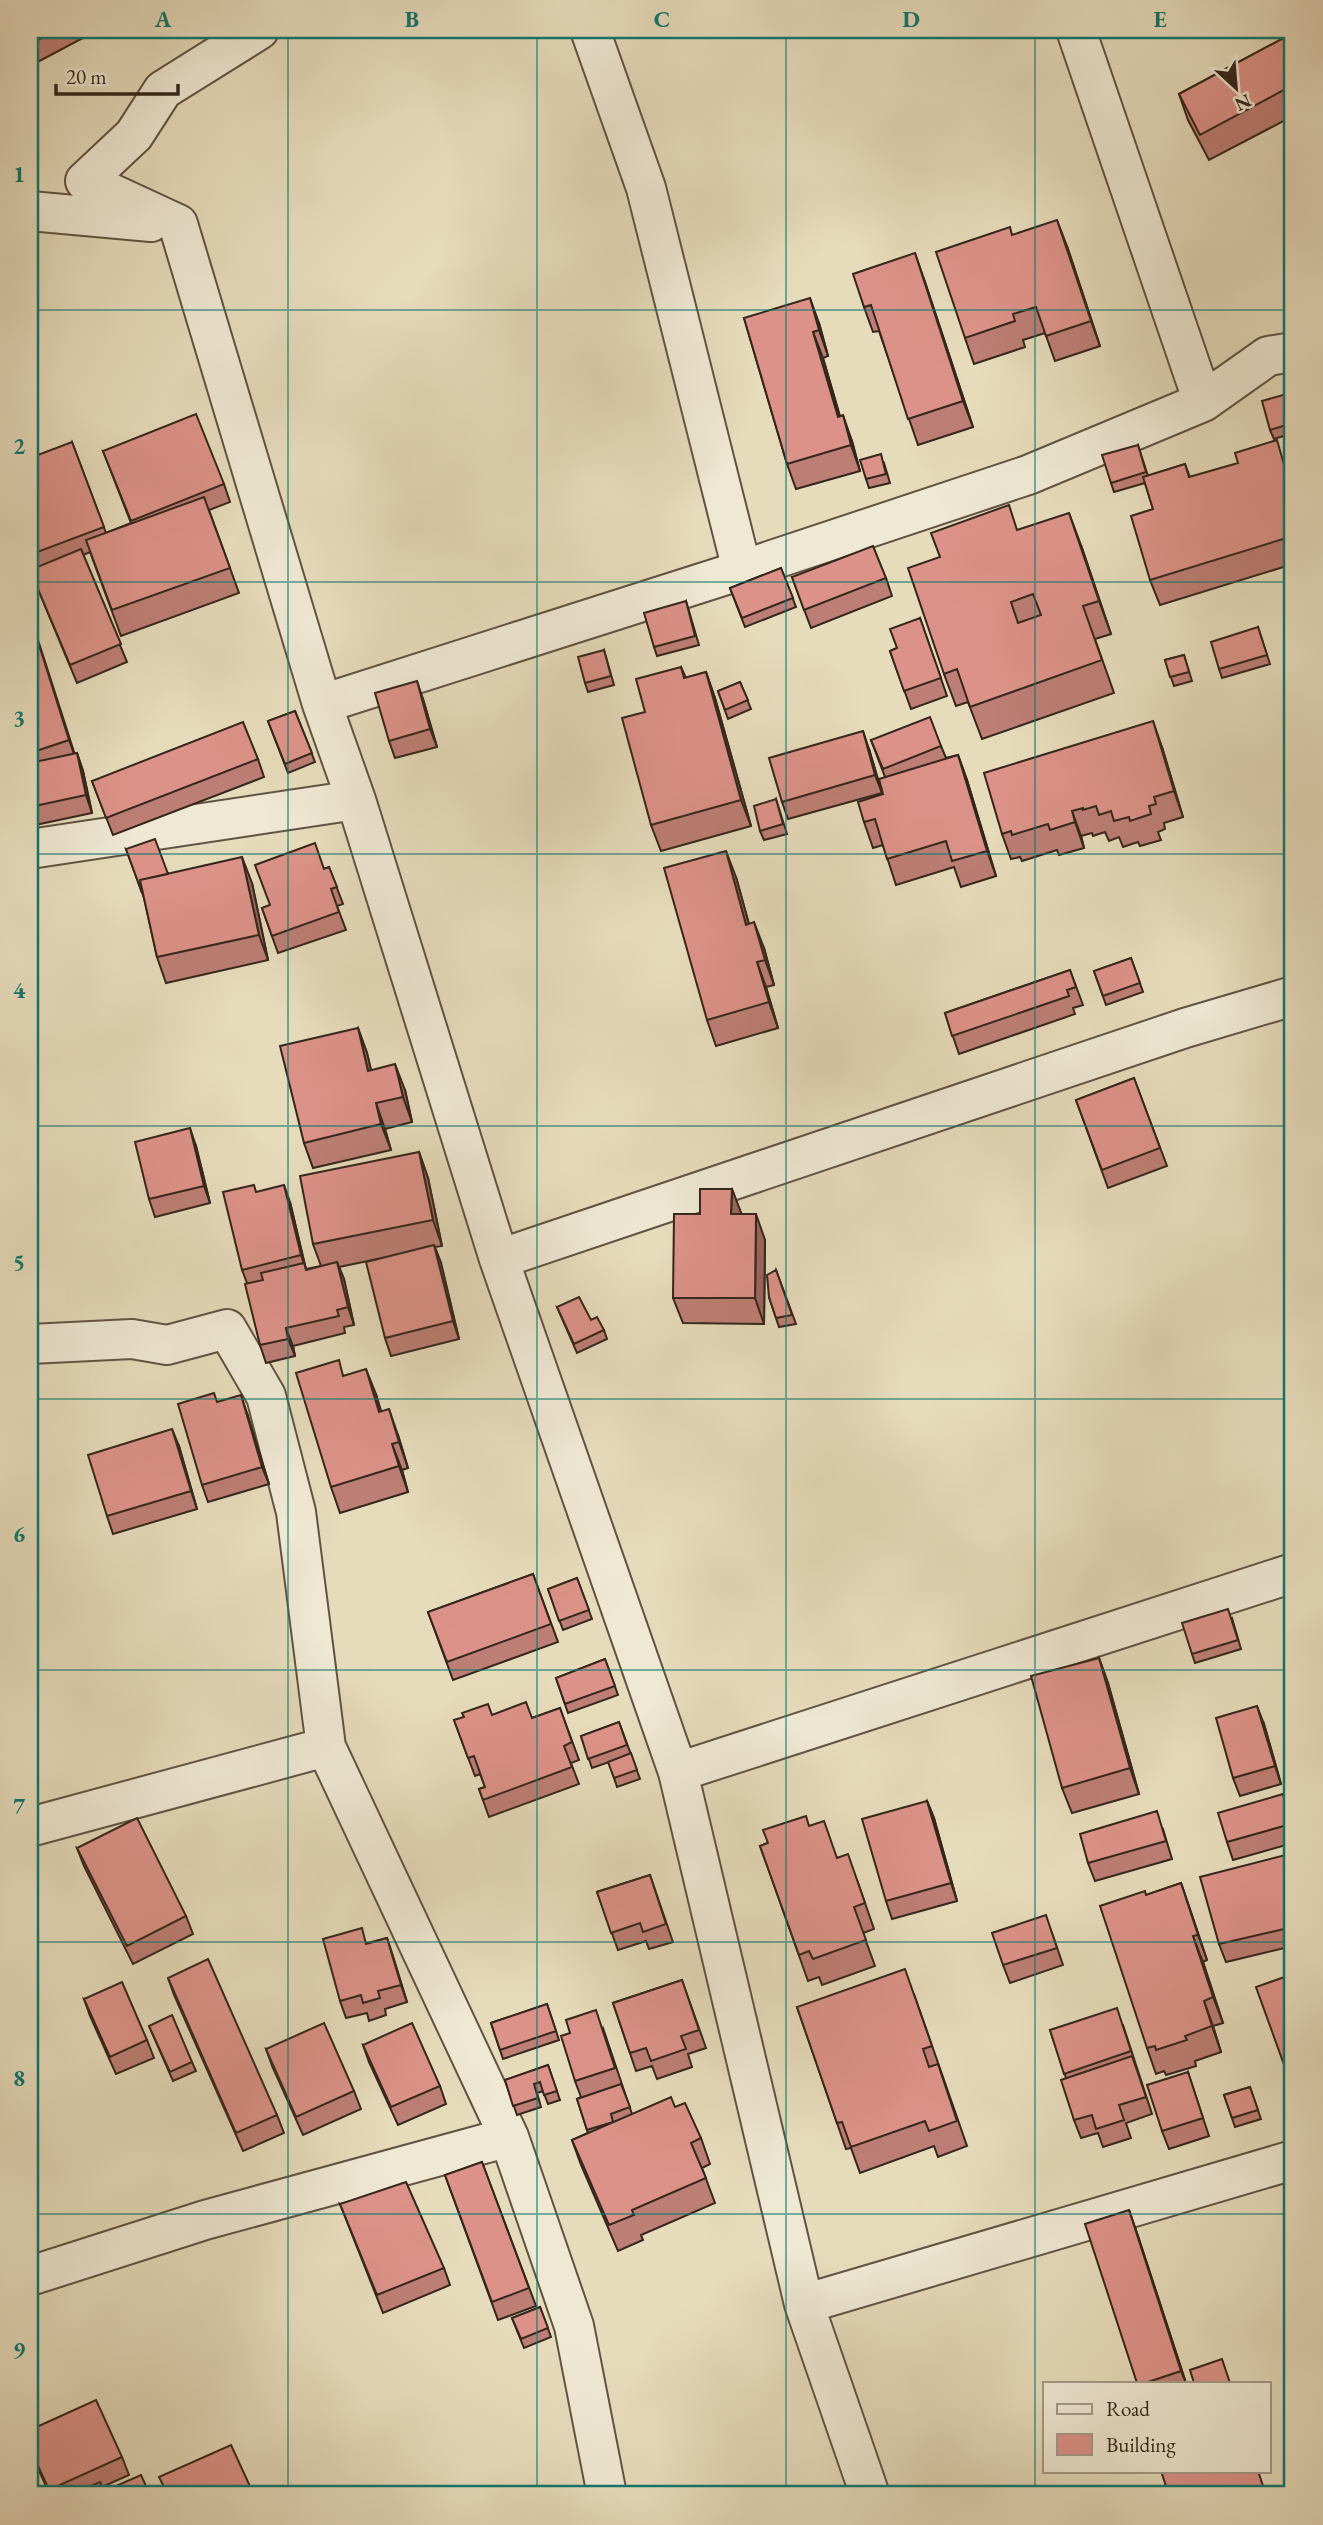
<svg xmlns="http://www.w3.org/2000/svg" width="1323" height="2525" font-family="'EB Garamond',serif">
<rect width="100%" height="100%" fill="#e6dbbb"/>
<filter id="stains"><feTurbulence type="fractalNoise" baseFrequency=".00286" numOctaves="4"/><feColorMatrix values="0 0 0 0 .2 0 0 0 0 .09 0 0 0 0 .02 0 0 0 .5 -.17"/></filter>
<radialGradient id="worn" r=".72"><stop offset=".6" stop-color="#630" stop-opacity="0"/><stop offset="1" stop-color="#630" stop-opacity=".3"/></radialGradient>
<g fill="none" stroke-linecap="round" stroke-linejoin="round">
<defs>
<path id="minor" d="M259,30L163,90L134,135L85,181L178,224L322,704L356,800L499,1259L678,1772L804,2304L870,2495
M590,30L646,188L742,570
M1076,30L1203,402
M30,211L151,222
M322,704L742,570L1028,475L1203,402L1268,356L1293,352
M30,849L356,800
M499,1259L1185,1028L1293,996
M30,1344L132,1339L167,1345L227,1329L266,1396L296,1512L326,1747L509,2137L574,2326L607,2495
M678,1772L1293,1573
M30,1827L326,1747
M30,2276L205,2220L509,2137
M804,2304L1293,2160"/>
</defs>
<use href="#minor" stroke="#615343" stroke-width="42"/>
<use href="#minor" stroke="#efe8d3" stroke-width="38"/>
</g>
<path fill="#bd7e75" stroke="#35261b" stroke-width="2" d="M30,30H82H81L83,38L30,66Z
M1293,33V116L1209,160L1188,120L1179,94Z
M1013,235L1067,246L1100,346L1055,361L1045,333L1023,340L1025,347L974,364L965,338Z
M924,279L973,427L918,445L879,331L873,332L864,307Z
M744,318L819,323L828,356L823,358L840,416L852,441L860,471L796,489L787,464Z
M1293,392V433L1274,439L1270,430Z
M72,442L106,533L131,523L103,451L224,484L230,502L209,510L239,593L121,636L90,552L83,555L127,662L77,683L30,570L36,567L30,550Z
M1138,445L1148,476L1185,464L1190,477L1287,468L1293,466V564L1160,605L1150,580L1153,509L1145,483L1114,492L1111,483Z
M884,463L890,483L869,488L866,479Z
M1018,530L1081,545L1111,634L1095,639L1114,693L982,739L968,702L956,706L944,674Z
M781,568L796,607L745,627L730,588Z
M792,577L886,578L892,596L811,628Z
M686,601L699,645L657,656L654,647Z
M920,618L947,696L911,709L890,651L897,648Z
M1258,627L1270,664L1222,678L1219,669Z
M34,629L74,754L77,753L83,771L92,813L35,825L30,811V630Z
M604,650L614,685L588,692L585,683Z
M1184,655L1192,681L1174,686L1165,660Z
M681,667L686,678L706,672L715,698L751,826L661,851L651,825L645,712Z
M740,682L751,709L728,719L718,691Z
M423,699L437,747L395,758L389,741Z
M295,711L315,762L288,773L268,721Z
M871,740L941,746L946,758L958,755L967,780L996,876L961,887L954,867L896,885L883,845L873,848L864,822L883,794L885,777Z
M1162,747L1183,817L1164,823L1165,829L1158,832L1161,840L1140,846L1138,842L1123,847L1119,837L1109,841L1105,832L1093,836L1092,833L1081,836L1084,848L1059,855L1057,850L1022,861L1020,857L1011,859L1002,834Z
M869,749L882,793L788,819L782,802Z
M258,759L264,777L113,835L92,781Z
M776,799L787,834L764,840L760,831Z
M126,849L168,874L252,883L268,960L166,983L157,957L144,898Z
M329,867L343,904L337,906L346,930L278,953L262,908L270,905L324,869Z
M736,877L749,924L764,948L774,985L766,987L778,1028L716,1046L707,1020Z
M1131,958L1143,992L1106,1005L1094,971Z
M1070,970L1083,1005L1073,1008L1075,1014L959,1054L945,1013Z
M358,1028L367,1053L371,1070L405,1090L412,1122L385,1129L391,1150L313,1168L304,1143Z
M1134,1078L1167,1166L1108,1188L1076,1100Z
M196,1146L210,1203L155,1217L149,1199Z
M419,1152L428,1178L442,1246L435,1247L441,1263L459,1339L391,1356L385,1338L387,1257L339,1267L344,1279L354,1325L344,1327L345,1333L293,1346L295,1356L266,1363L260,1345L247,1283L242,1270L256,1192L290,1202L306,1269L321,1266L313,1244Z
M732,1189L741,1214L765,1240L764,1324L683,1323L673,1298L700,1214Z
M776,1270L796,1324L779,1327L769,1297Z
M557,1307L591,1320L604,1330L607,1339L577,1353Z
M344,1376L376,1394L381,1411L398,1435L408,1468L402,1470L408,1492L340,1513L331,1487Z
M217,1402L247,1413L269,1484L208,1502L202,1485Z
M179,1446L197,1509L113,1534L107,1516Z
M533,1574L558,1642L453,1680L428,1612Z
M577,1578L592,1619L563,1630L548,1589Z
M1232,1618L1241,1649L1195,1663L1192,1654Z
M1099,1658L1108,1683L1139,1794L1072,1813L1062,1788Z
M605,1659L618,1695L568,1713L556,1678Z
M560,1708L579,1760L571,1763L579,1784L489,1817L479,1789L485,1787L480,1774L475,1776L454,1720L492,1715L532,1718Z
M619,1722L640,1779L617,1787L609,1762L592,1768L581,1736Z
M1264,1724L1281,1784L1240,1796L1233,1778Z
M1283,1794L1293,1825V1843L1233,1860L1227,1842Z
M927,1801L934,1818L957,1901L892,1919L886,1901Z
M809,1826L857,1880L874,1929L863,1933L875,1966L822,1985L819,1977L808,1981L760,1846Z
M1163,1829L1172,1859L1095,1881L1088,1863Z
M77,1848L186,1916L193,1934L133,1964L84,1866Z
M1293,1853V1946L1226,1962L1219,1944Z
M650,1875L673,1942L649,1949L646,1941L618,1950L597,1892Z
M1181,1883L1207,1960L1203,1962L1223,2023L1213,2026L1221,2052L1195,2061L1196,2066L1166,2075L1164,2071L1156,2074L1147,2048L1146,1895Z
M1052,1933L1063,1965L1010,1983L1003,1965Z
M387,1938L407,2002L385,2009L386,2015L369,2021L367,2013L346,2018L340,2001L367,1943Z
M168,1978L277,2115L284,2133L243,2151L174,1995Z
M682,1980L706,2048L688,2054L692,2067L657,2079L652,2066L636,2071L613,2003Z
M914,1994L967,2146L938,2157L934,2146L860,2173L851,2148L846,2149L797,2007Z
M84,1999L147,2040L154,2058L116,2074L90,2016Z
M547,2004L559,2040L503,2059L491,2023Z
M1123,2025L1152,2114L1126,2123L1131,2138L1103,2147L1098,2133L1081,2138L1074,2120L1066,2078L1050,2030Z
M149,2026L192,2062L196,2071L173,2081Z
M603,2028L632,2114L675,2107L701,2138L710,2164L702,2168L715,2203L641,2235L643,2240L618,2251L581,2165L572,2140L588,2133L577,2099L581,2097L575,2081Z
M363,2045L440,2086L446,2104L398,2125L369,2062Z
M266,2049L354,2091L361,2109L303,2135L272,2066Z
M548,2065L560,2100L548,2104L543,2091L537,2093L541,2107L517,2115L505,2080Z
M1188,2072L1209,2136L1169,2149L1162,2131Z
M1250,2087L1261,2119L1235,2127L1224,2095Z
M482,2162L536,2306L498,2320L445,2175Z
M340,2204L444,2268L450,2285L383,2313Z
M1129,2210L1138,2236L1186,2383H1137Z
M540,2307L551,2337L524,2348L512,2318Z
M30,2430L122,2457L129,2475L102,2487L106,2495H50L30,2451Z
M30,2464L33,2471L42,2495H30Z"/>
<path fill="#9a665f" stroke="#35261b" stroke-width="2" d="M1057,220L1067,246L1100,346L1091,321Z
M915,253L924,279L973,427L963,401Z
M810,298L819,323L828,356L819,330Z
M813,332L823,358L847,442L838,417Z
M843,415L852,441L860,471L851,445Z
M1069,513L1081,545L1111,634L1099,601Z
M34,629L40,646L76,758L69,740Z
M706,672L715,698L751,826L741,800Z
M417,681L423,699L437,747L430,729Z
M1153,721L1162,747L1183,817L1174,791Z
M863,731L869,749L882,793L875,775Z
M77,753L83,771L92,813L86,795Z
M958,755L967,780L996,876L987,851Z
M1072,811L1081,836L1084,848L1075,822Z
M726,851L736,877L756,950L746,925Z
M242,857L252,883L268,960L259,935Z
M754,922L764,948L774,985L765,960Z
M757,962L766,987L778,1028L769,1002Z
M358,1028L367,1053L377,1096L368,1071Z
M395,1064L405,1090L412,1122L403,1097Z
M376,1103L385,1129L391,1150L381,1124Z
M190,1128L196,1146L210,1203L204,1186Z
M419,1152L428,1178L442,1246L433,1220Z
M284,1185L290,1202L306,1270L312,1287L301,1255Z
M732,1189L742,1215L731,1214Z
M756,1214L765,1240L764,1324L755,1298Z
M434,1245L441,1263L459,1339L453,1321Z
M337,1262L344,1279L354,1325L348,1307Z
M286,1328L293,1346L295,1356L288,1339Z
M366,1369L376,1394L388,1437L379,1412Z
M241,1395L247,1413L269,1484L262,1467Z
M389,1409L398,1435L408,1468L399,1442Z
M172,1429L179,1446L197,1509L191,1491Z
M392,1444L402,1470L408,1492L399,1466Z
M1099,1658L1108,1683L1139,1794L1130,1768Z
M1257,1706L1264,1724L1281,1784L1275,1766Z
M1283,1794L1289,1812L1293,1829L1291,1824Z
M927,1801L934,1818L957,1901L951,1883Z
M1181,1883L1190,1909L1207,1960L1198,1935Z
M1193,1936L1203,1962L1223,2023L1213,1997Z
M387,1938L393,1956L407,2002L401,1985Z
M1204,2001L1213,2026L1221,2052L1212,2026Z
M1129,2210L1138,2236L1186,2383L1181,2371Z"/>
<path fill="#dc9288" stroke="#35261b" stroke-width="2" fill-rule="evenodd" d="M30,30H58L30,44Z
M1293,33V85L1200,135L1179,94Z
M1057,220L1091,321L1046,336L1036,307L1013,314L1015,321L965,338L936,252L1010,227L1012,235Z
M915,253L963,401L908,419L871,305L864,307L853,274Z
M810,298L819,330L813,332L838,417L843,415L851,445L787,464L744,318Z
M1293,392V423L1270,430L1262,401Z
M196,414L224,484L131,521L103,451Z
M1277,440L1285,468L1293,466V536L1150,580L1131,516L1153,509L1143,477L1185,464L1189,477L1238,463L1235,453Z
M72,442L104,527L32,554L30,549V458Z
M1138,445L1146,472L1111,483L1102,455Z
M881,454L886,474L866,479L860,460Z
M204,497L230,568L112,610L86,540Z
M1009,505L1017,530L1069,513L1099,601L1083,606L1102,660L970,707L957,669L944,674L908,568L940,557L931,533ZM1033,594L1041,615L1018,623L1011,602Z
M873,546L886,578L804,610L792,577Z
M81,549L121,644L70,665L30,570Z
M781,568L793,598L742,618L730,588Z
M686,601L695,636L654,647L644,613Z
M920,618L941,678L904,691L890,651L897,648L890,629Z
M1258,627L1267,655L1219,669L1211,642Z
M34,629L69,740L30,753V630Z
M604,650L611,676L585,683L578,657Z
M1184,655L1189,672L1170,677L1165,660Z
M681,667L684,678L706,672L741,800L651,825L622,718L645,712L636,679Z
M417,681L430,729L389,741L375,693Z
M740,682L748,700L725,710L718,691Z
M295,711L312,753L285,764L268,721Z
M930,717L941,746L883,769L871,740Z
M1153,721L1174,791L1154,797L1156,804L1149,806L1151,814L1130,821L1129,817L1114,821L1111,811L1099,815L1096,806L1083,810V808L1072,811L1075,822L1050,830L1048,824L1012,835L1011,831L1002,834L984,773Z
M243,722L258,759L106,818L92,781Z
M863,731L875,775L782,802L769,758Z
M77,753L86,795L30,807V763Z
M958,755L987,851L952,861L946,841L887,859L875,819L864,822L858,802L883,794L879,779Z
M776,799L783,824L760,831L754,806Z
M155,839L168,874L140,880L142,893L126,849Z
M315,843L324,869L329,867L337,887L331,889L339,912L272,936L262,908L270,905L255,865Z
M726,851L746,925L754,922L765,960L757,962L769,1002L707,1020L664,868Z
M242,857L259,935L157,957L140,880Z
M1131,958L1140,983L1103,996L1094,971Z
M1070,970L1076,987L1067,990L1069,996L952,1036L945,1013Z
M358,1028L368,1071L395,1064L403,1097L376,1103L381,1124L304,1143L280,1046Z
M1134,1078L1160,1148L1102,1170L1076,1100Z
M190,1128L204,1186L149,1199L135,1142Z
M419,1152L433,1220L313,1244L300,1176Z
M254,1185L256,1192L284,1185L301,1255L242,1270L223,1192Z
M700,1189H732L731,1214H756L755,1298H673L674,1214H700Z
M434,1245L453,1321L385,1338L366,1262Z
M337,1262L348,1307L337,1310L339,1316L286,1328L288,1339L260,1345L245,1284L263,1280L261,1273L304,1263L306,1270Z
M776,1270L792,1315L776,1318L769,1297L767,1275Z
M579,1297L591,1320L597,1317L604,1330L574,1344L557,1307Z
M339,1360L343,1376L366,1369L379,1412L389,1409L399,1442L392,1444L399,1466L331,1487L296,1373Z
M214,1393L217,1402L241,1395L262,1467L202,1485L178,1404Z
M172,1429L191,1491L107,1516L88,1455Z
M533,1574L551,1624L447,1662L428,1612Z
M577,1578L589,1610L559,1621L548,1589Z
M1228,1609L1238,1640L1192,1654L1182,1623Z
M1099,1658L1130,1768L1062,1788L1031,1676Z
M605,1659L615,1686L565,1704L556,1678Z
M526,1702L532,1718L560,1708L572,1742L564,1746L572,1767L483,1800L479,1789L485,1787L474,1756L468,1758L454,1720L464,1717L462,1713L488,1704L492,1715Z
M1257,1706L1275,1766L1233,1778L1216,1718Z
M619,1722L627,1745L588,1759L581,1736Z
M631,1753L637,1770L614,1778L608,1762Z
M1283,1794L1291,1824L1227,1842L1218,1813Z
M927,1801L951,1883L886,1901L862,1819Z
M1157,1811L1166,1841L1088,1863L1080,1834Z
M806,1816L809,1826L824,1821L837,1858L848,1854L865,1903L854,1907L866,1940L813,1959L809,1951L799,1955L760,1846L768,1843L763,1830Z
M137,1818L186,1916L127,1946L77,1848Z
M1293,1853V1927L1219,1944L1200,1877Z
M650,1875L666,1924L643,1932L640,1923L611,1933L597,1892Z
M1181,1883L1198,1935L1193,1936L1213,1997L1204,2001L1212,2026L1185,2036L1187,2040L1156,2050L1155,2046L1147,2048L1100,1906L1145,1891L1146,1895Z
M1046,1915L1057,1948L1003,1965L992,1933Z
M362,1928L366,1944L387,1938L401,1985L378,1991L380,1998L363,2003L361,1995L340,2001L323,1939Z
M208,1959L277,2115L236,2133L168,1978Z
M905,1969L932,2046L923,2049L929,2067L938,2064L957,2121L929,2131L925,2121L851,2147L842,2122L837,2123L797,2007Z
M1293,1974V2086L1292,2087L1256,1987Z
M682,1980L699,2030L681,2036L686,2049L651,2061L646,2048L630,2053L613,2003Z
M122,1982L147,2040L110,2057L84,1999Z
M547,2004L556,2031L500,2050L491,2023Z
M1117,2008L1131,2051L1064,2074L1050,2030Z
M596,2010L615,2068L575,2081L561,2036L570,2033L566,2020Z
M172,2015L192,2062L170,2072L149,2026Z
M324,2023L354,2091L296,2117L266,2049Z
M412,2023L440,2086L391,2107L363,2045Z
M1132,2056L1146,2097L1119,2105L1124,2120L1096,2129L1092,2115L1074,2120L1061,2080Z
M548,2065L557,2091L544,2095L540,2082L534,2084L538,2098L513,2106L505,2080Z
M1188,2072L1203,2118L1162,2131L1147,2085Z
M621,2084L630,2107L611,2114L613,2122L587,2130L577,2099Z
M1250,2087L1258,2110L1232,2118L1224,2095Z
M671,2097L675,2107L685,2103L701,2138L691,2143L706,2178L632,2210L634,2215L609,2225L572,2140Z
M482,2162L529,2288L492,2302L445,2175Z
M406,2182L444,2268L377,2295L340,2204Z
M1129,2210L1181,2371L1145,2383H1137L1085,2224Z
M540,2307L548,2328L521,2339L512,2318Z
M1222,2359L1230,2383H1194L1190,2370Z
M96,2400L122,2457L49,2490L30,2448V2430Z
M231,2445L254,2495H168L159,2477Z
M30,2464L33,2471L30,2473Z
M1161,2471H1258L1266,2495H1169Z
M141,2475L150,2495H121L116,2486Z
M100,2482L106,2495H70Z
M840,2490L843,2495H829Z"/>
<path fill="none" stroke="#0f766e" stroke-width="2" stroke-opacity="0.55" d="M288,30V2495M537,30V2495M786,30V2495M1035,30V2495M30,310H1293M30,582H1293M30,854H1293M30,1126H1293M30,1399H1293M30,1670H1293M30,1942H1293M30,2214H1293"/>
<rect width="1323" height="2525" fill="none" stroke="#e6dbbb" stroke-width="77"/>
<rect x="1043" y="2382" width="228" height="91" fill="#efe8d3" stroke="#a59a89" stroke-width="2"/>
<rect x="1057" y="2404" width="35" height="10" fill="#efe8d3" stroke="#a59a89" stroke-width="2"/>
<text x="1106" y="2416" font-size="21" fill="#35261b">Road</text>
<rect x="1057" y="2434" width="35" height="21" fill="#dc9288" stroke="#a59a89" stroke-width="2"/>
<text x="1106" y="2452" font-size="21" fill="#35261b">Building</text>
<g transform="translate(1236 88) rotate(154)" stroke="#efe8d3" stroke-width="5" paint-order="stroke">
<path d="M0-5L12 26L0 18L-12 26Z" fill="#35261b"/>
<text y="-10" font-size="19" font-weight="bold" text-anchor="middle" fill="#35261b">N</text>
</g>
<path d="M56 84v10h122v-10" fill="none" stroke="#35261b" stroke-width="3.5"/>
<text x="66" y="84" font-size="21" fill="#35261b" stroke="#efe8d3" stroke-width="5" paint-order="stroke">20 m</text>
<rect x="38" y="38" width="1246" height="2448" fill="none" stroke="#0f766e" stroke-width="2.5"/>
<g font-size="23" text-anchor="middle" font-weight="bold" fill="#0f766e">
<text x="163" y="27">A</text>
<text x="412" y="27">B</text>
<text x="662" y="27">C</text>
<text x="911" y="27">D</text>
<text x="1160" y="27">E</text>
<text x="19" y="182">1</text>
<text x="19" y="454">2</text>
<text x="19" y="726">3</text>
<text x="19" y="998">4</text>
<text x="19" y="1270">5</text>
<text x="19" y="1542">6</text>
<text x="19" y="1814">7</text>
<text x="19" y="2086">8</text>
<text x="19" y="2358">9</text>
</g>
<rect width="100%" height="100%" filter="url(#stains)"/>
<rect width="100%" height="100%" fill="url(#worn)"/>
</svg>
